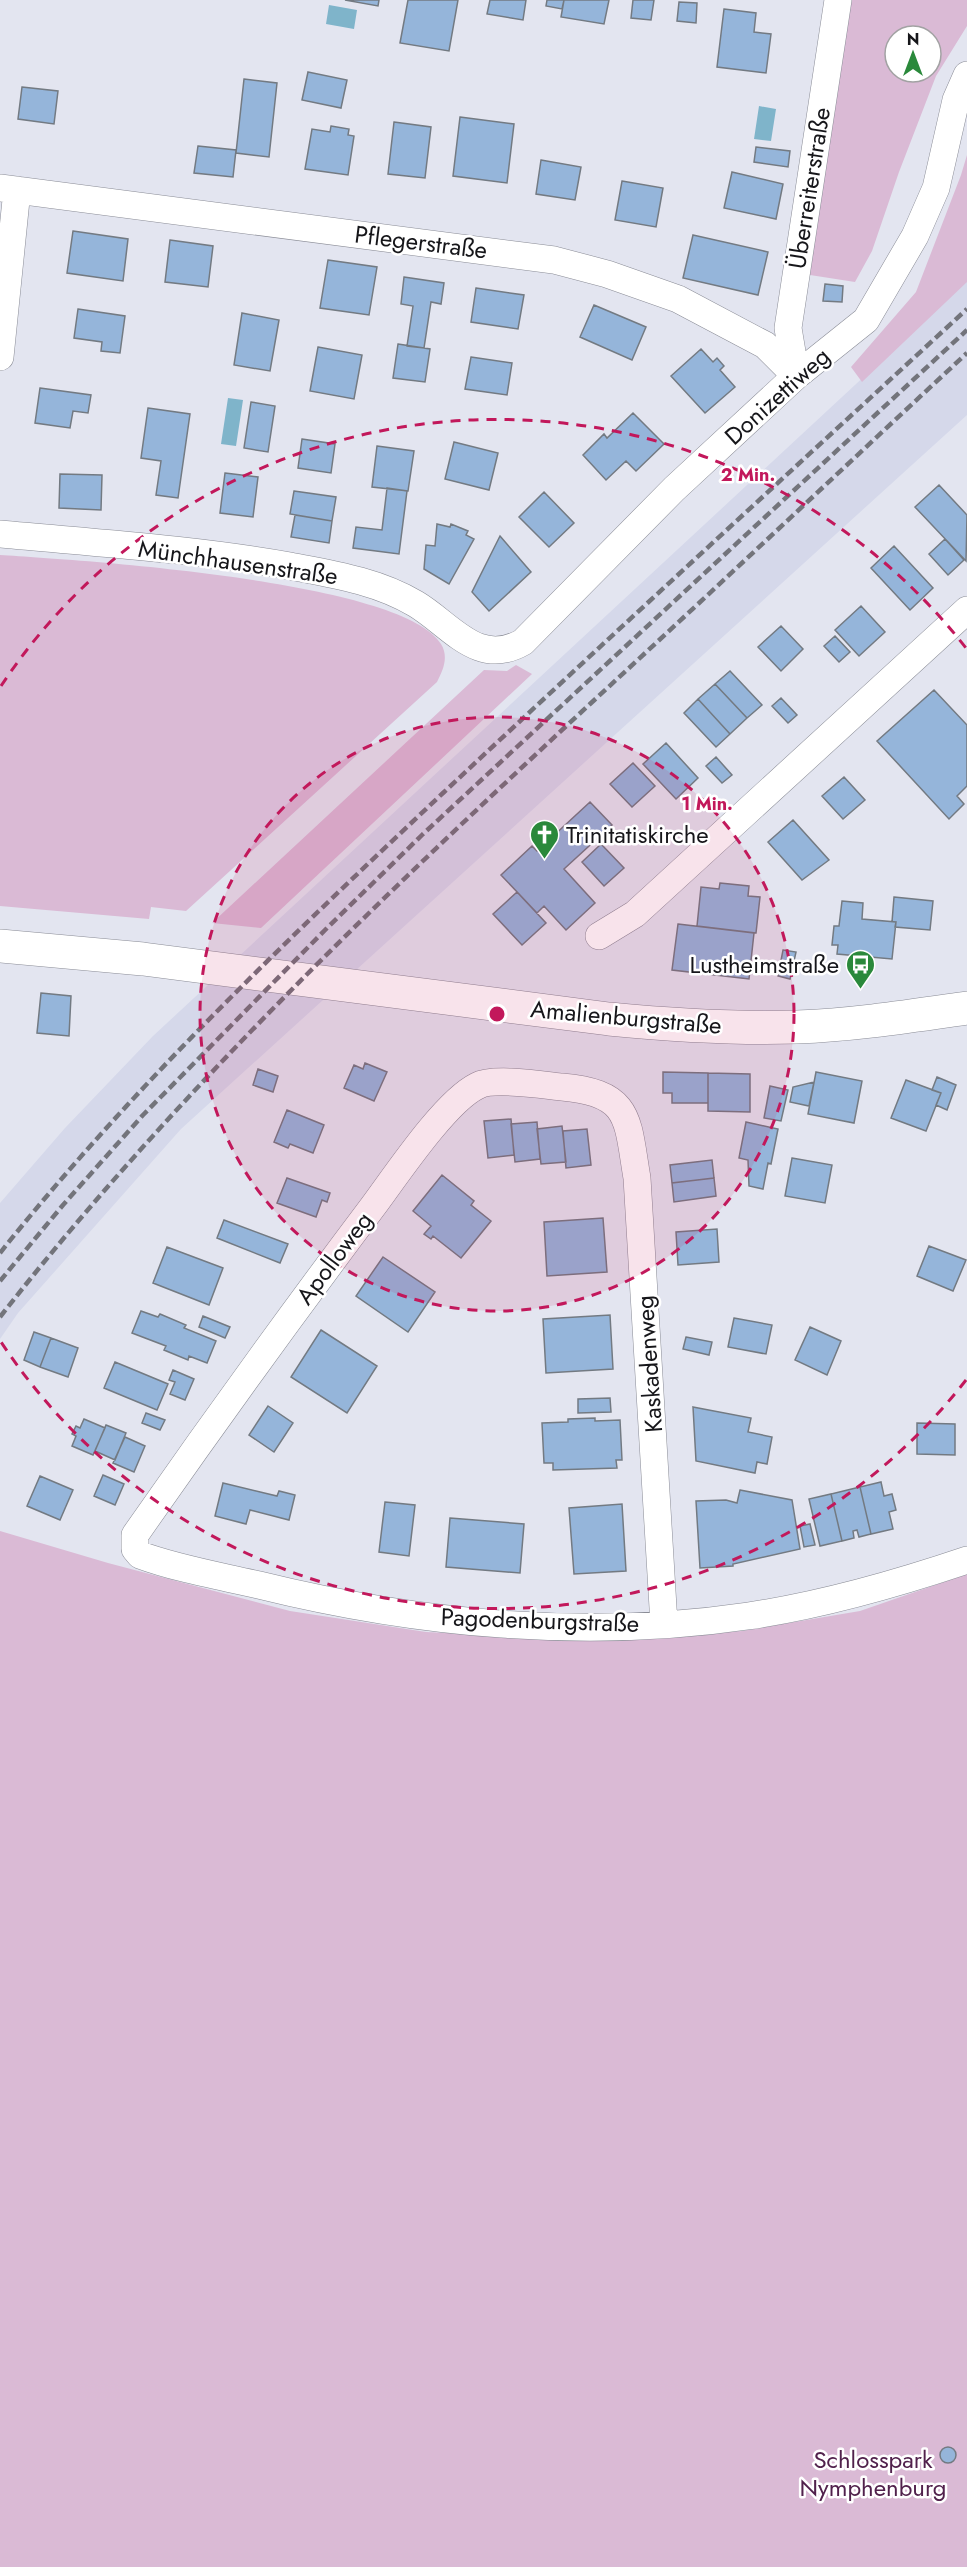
<svg xmlns="http://www.w3.org/2000/svg" width="967" height="2567" font-family="Jost,sans-serif">
<rect width="100%" height="100%" fill="#e3e5f0"/>
<path fill="#d5d8ea" d="M967,281V415L181,1129L18,1313L0,1339V1203L65,1128L153,1036Z"/>
<path fill="#dabad5" fill-rule="evenodd" d="M850,0H967V26L936,76L899,172L872,251L855,282L810,275L841,24ZM895,36H931V72H895Z
M967,155V282L862,382L851,367L916,292L961,175Z
M0,555C78,560 402,580 441,644C449,657 443,670 437,682L186,911L151,907L149,919L0,906Z
M516,665L532,674L261,928L212,923L484,670L507,671Z
M0,1531L108,1563L290,1611L426,1632L612,1641L742,1631L860,1611L967,1574V2567H0Z"/>
<path fill="#7fb4ca" d="M329,5L357,10L354,29L326,24Z
M759,106L776,109L771,141L754,139Z
M228,398L243,400L236,446L221,444Z"/>
<path fill="#95b5da" stroke="#737a82" stroke-width="1.5" d="M345,0H379L378,6Z
M408,0H458L449,51L400,43Z
M490,0H526L523,20L487,14Z
M547,0H564L562,9L546,6Z
M564,0H609L604,24L561,17Z
M633,0H654L651,20L631,18Z
M679,2L697,3L696,23L677,21Z
M724,9L756,13L754,32L771,34L766,73L717,67Z
M308,72L347,80L341,108L302,100Z
M244,79L277,83L269,157L236,153Z
M22,87L58,91L54,124L18,119Z
M460,117L514,124L507,183L453,176Z
M394,122L431,127L425,178L388,174Z
M331,126L349,129L348,135L354,136L348,175L305,169L312,129L330,132Z
M198,146L236,150L233,177L194,173Z
M756,147L790,151L788,167L754,162Z
M541,160L581,167L575,200L536,194Z
M732,172L783,184L776,219L724,208Z
M622,181L663,188L656,227L615,220Z
M73,231L128,239L123,281L67,273Z
M693,235L768,252L758,295L683,278Z
M170,240L213,246L208,287L165,282Z
M328,260L377,267L369,315L320,308Z
M404,277L444,283L441,304L431,302L424,348L407,346L413,306L401,304Z
M825,284L843,286L842,302L823,301Z
M476,288L524,295L518,329L471,322Z
M594,305L646,327L632,360L580,337Z
M78,309L125,316L120,353L101,351L102,342L74,338Z
M242,313L279,320L270,371L234,365Z
M398,344L430,349L425,382L393,378Z
M318,347L362,355L354,399L310,391Z
M701,349L713,362L717,358L724,366L720,370L735,387L705,413L671,376Z
M471,357L512,363L507,395L465,389Z
M40,388L91,395L88,413L73,411L70,428L35,423Z
M251,402L275,406L268,452L244,448Z
M148,408L190,414L178,498L156,495L161,461L141,458Z
M633,413L664,444L636,471L626,461L606,480L583,455L604,434L607,438Z
M302,439L335,444L331,473L298,468Z
M454,442L498,453L489,490L445,479Z
M377,446L414,451L408,491L372,487Z
M225,473L258,477L253,517L220,513Z
M60,474L102,475L101,510L59,508Z
M939,485L967,515L966,561L915,507Z
M387,488L407,491L399,554L353,548L356,527L382,530Z
M294,491L336,497L332,521L290,514Z
M544,492L574,523L549,547L519,517Z
M295,515L332,521L329,543L291,537Z
M437,524L450,527L451,524L468,531L466,535L474,539L449,584L424,569L426,545L435,546Z
M500,536L531,572L489,611L472,592Z
M945,539L964,560L948,575L929,554Z
M894,546L933,588L910,610L871,568Z
M861,606L885,632L859,656L835,630Z
M781,626L803,649L781,671L758,647Z
M835,636L850,652L839,662L824,646Z
M730,671L762,705L747,718L715,684Z
M715,684L747,718L730,734L698,699Z
M934,690L967,725V786L957,796L964,804L949,819L877,741Z
M781,698L797,715L788,723L772,706Z
M698,699L730,734L716,747L684,713Z
M666,743L698,778L676,799L643,764Z
M716,757L732,775L722,783L706,766Z
M633,763L655,786L632,807L610,784Z
M844,777L865,800L843,819L822,796Z
M590,802L612,825L564,869L595,903L566,930L544,906L537,913L501,875L532,846L537,851Z
M793,820L829,860L802,880L768,842Z
M601,844L624,868L604,886L582,862Z
M720,883L749,886L748,896L760,897L756,933L697,926L701,887L719,889Z
M517,892L546,923L522,945L493,914Z
M894,897L933,901L930,930L895,927L896,922H892Z
M842,901L863,903L862,919L896,922L892,959L837,954L838,945H832L834,926H839Z
M678,924L754,933L749,979L672,970Z
M783,950L796,952L790,979L778,976Z
M41,993L71,996L69,1036L37,1033Z
M365,1063L387,1072L374,1101L344,1088L354,1065L363,1069Z
M258,1069L278,1076L273,1092L253,1085Z
M663,1072L708,1073V1103H672V1093H663Z
M816,1072L862,1081L854,1123L808,1114Z
M708,1073L750,1074V1112L708,1111Z
M937,1077L956,1085L947,1110L936,1105L941,1093L932,1090Z
M906,1080L941,1093L926,1131L891,1118Z
M814,1082L809,1106L790,1102L793,1087Z
M770,1086L788,1090L781,1121L764,1118Z
M287,1110L324,1125L313,1153L290,1144L288,1148L274,1142Z
M511,1119L514,1155L488,1158L484,1121Z
M537,1122L540,1159L515,1162L511,1124Z
M746,1122L778,1129L771,1164L768,1163L763,1189L749,1186L748,1160L739,1158Z
M562,1126L566,1162L541,1164L537,1129Z
M587,1129L591,1165L566,1168L563,1131Z
M792,1158L832,1165L825,1203L785,1196Z
M712,1160L714,1178L672,1183L670,1165Z
M442,1175L474,1201L471,1205L491,1221L461,1258L433,1236L431,1239L424,1234L431,1226L413,1211Z
M287,1178L330,1193L327,1202L322,1200L316,1217L277,1203Z
M714,1178L716,1196L674,1202L672,1183Z
M603,1218L607,1272L547,1276L544,1222Z
M224,1220L288,1244L280,1263L217,1238Z
M717,1229L719,1262L678,1265L676,1232Z
M929,1246L966,1260L953,1291L917,1276Z
M167,1247L223,1268L209,1305L153,1283Z
M383,1257L435,1292L408,1332L356,1296Z
M141,1311L158,1317L160,1314L186,1325L184,1328L216,1341L207,1363L189,1356L188,1360L164,1350L166,1346L132,1333Z
M610,1315L613,1369L546,1373L543,1319Z
M203,1316L230,1327L225,1338L199,1327Z
M734,1318L772,1325L766,1354L728,1347Z
M810,1327L841,1341L827,1375L795,1360Z
M321,1330L377,1366L347,1413L291,1377Z
M34,1332L51,1338L40,1367L24,1360Z
M686,1337L712,1342L709,1355L683,1349Z
M51,1338L78,1348L68,1377L40,1367Z
M115,1362L168,1384L157,1410L104,1388Z
M173,1370L194,1379L185,1400L170,1394L175,1382L169,1380Z
M610,1398L611,1412L578,1413V1399Z
M268,1406L293,1423L274,1452L249,1435Z
M693,1407L751,1418L748,1432L772,1437L767,1464L757,1462L755,1473L696,1461Z
M146,1413L165,1420L160,1430L142,1423Z
M595,1418V1421L620,1420L622,1460H616L617,1468L553,1470V1463H544L542,1423L568,1422V1419Z
M84,1419L105,1428L93,1455L72,1446L76,1436L72,1434L76,1426L80,1428Z
M917,1423L955,1424V1455L917,1454Z
M106,1425L126,1433L115,1460L95,1451Z
M125,1437L145,1446L134,1472L113,1463Z
M103,1475L124,1484L115,1505L94,1496Z
M40,1476L73,1490L60,1520L27,1506Z
M881,1482L884,1496L892,1494L896,1510L889,1512L893,1529L871,1534L860,1487Z
M223,1483L277,1496L279,1491L295,1495L289,1520L250,1510L246,1524L215,1516Z
M860,1487L871,1534L859,1537L857,1530L853,1531L854,1538L842,1541L831,1494Z
M740,1490L792,1500L800,1549L733,1564V1566L700,1568L696,1501L726,1500L737,1503Z
M831,1494L842,1541L820,1546L809,1499Z
M385,1502L415,1505L409,1556L379,1552Z
M622,1504L626,1571L574,1574L569,1508Z
M450,1518L524,1524L520,1573L446,1567Z
M810,1524L815,1545L804,1547L800,1526Z
M940 2455a8 8 0 1 1 16 0a8 8 0 1 1-16 0Z"/>
<g fill="none" stroke-linecap="round" stroke-linejoin="round">
<defs>
<path id="minor" d="M0,188L554,260L607,274L678,299L765,345L796,376
M0,357L17,190
M796,376L788,328L838,0
M0,534C97,543 194,549 290,566C332,574 378,581 416,604C451,625 478,668 523,642L674,489L796,376L866,320L915,236L936,188L956,100L967,75
M599,936L635,914L967,610
M664,1624L637,1178C627,1120 632,1093 562,1087C543,1085 493,1077 477,1086C445,1102 397,1174 374,1205C292,1314 213,1423 135,1535V1549L140,1555C178,1569 220,1576 259,1585C417,1624 586,1640 748,1616C823,1605 896,1584 967,1560"/>
<path id="major" d="M0,946L143,959L609,1019C671,1025 734,1029 797,1027C854,1025 911,1016 967,1008"/>
</defs>
<use href="#minor" stroke="#8a8c96" stroke-width="28"/>
<use href="#major" stroke="#8a8c96" stroke-width="34"/>
<use href="#minor" stroke="#fff" stroke-width="27"/>
<use href="#major" stroke="#fff" stroke-width="33"/>
<path stroke="#73747b" stroke-width="4.5" stroke-dasharray="9 4.5" stroke-linecap="butt" d="M0,1253C133,1086 288,939 443,793C616,631 792,470 967,309
M0,1281L63,1205L143,1115L328,927L423,834L967,330
M0,1317C175,1093 382,897 590,704C716,588 841,470 967,353"/>
</g>
<circle cx="497" cy="1014" r="297" fill="#c2185b" fill-opacity=".12"/>
<g fill="none" stroke="#c2185b" stroke-width="3" stroke-dasharray="10 8">
<circle cx="497" cy="1014" r="297"/>
<path d="M966 1380A595 595 0 0 1 1 1342M1 686A595 595 0 0 1 966 648"/>
</g>
<defs>
<symbol id="church-pin" viewBox="-11 -11 22 30"><path d="M0 17L-7.5 6A9.5 9.5 0 1 1 7.5 6Z" fill="#2a893b" stroke="#fff"/><path d="M-1.2-6h2.4v3.5h3.3v2.4h-3.3V6h-2.4V-.1h-3.3v-2.4h3.3Z" fill="#fff"/></symbol>
<symbol id="bus-pin" viewBox="-11 -11 22 30"><path d="M0 17L-7.5 6A9.5 9.5 0 1 1 7.5 6Z" fill="#2a893b" stroke="#fff"/><path d="M-5-6H5V4H4V6H2V4H-2V6H-4V4H-5ZM-3.5-4V0h7V-4ZM-3.5 1.2v1.5H-2V1.2ZM2 1.2v1.5H3.5V1.2Z" fill="#fff"/></symbol>
</defs>
<g fill-rule="evenodd">
<use href="#church-pin" x="528" y="818" width="33" height="45"/>
<use href="#bus-pin" x="844" y="948" width="33" height="45"/>
</g>
<g text-anchor="middle" dominant-baseline="central" stroke-width="5" stroke-linejoin="round" paint-order="stroke">
<g font-size="24" fill="#16161a" stroke="#fff">
<text transform="translate(809 188) rotate(-81)">Überreiterstraße</text>
<text transform="translate(421 242) rotate(7)">Pflegerstraße</text>
<text transform="translate(777 396) rotate(-42)">Donizettiweg</text>
<text transform="translate(238 562) rotate(8)">Münchhausenstraße</text>
<text transform="translate(626 1017) rotate(5)">Amalienburgstraße</text>
<text transform="translate(334 1258) rotate(-53)">Apolloweg</text>
<text transform="translate(649 1364) rotate(-94)">Kaskadenweg</text>
<text transform="translate(540 1620) rotate(2)">Pagodenburgstraße</text>
</g>
<g font-size="24" fill="#16161a" stroke="#fff" text-anchor="start">
<text x="566" y="834">Trinitatiskirche</text>
<text x="839" y="964" text-anchor="end">Lustheimstraße</text>
</g>
<g font-size="24" fill="#51214c" stroke="#fff">
<text x="873" y="2459">Schlosspark<tspan x="873" dy="28">Nymphenburg</tspan></text>
</g>
</g>
<circle cx="497" cy="1014" r="9" fill="#c2185b" stroke="#fff" stroke-width="3"/>
<g font-size="18" text-anchor="middle" font-weight="bold" fill="#c2185b" stroke="#fff" stroke-width="5" stroke-linejoin="round" paint-order="stroke">
<text x="748" y="481">2 Min.</text>
<text x="707" y="810">1 Min.</text>
</g>
<g transform="translate(913 54)"><circle r="28" fill="#ffffff" stroke="#a2a2a3" stroke-width="1.5"/>
<path d="M0-4.5L10 22L0 15L-10 22Z" fill="#2a893b"/>
<text y="-9" font-size="16" font-weight="bold" text-anchor="middle" fill="#16161a">N</text>
</g>
</svg>
